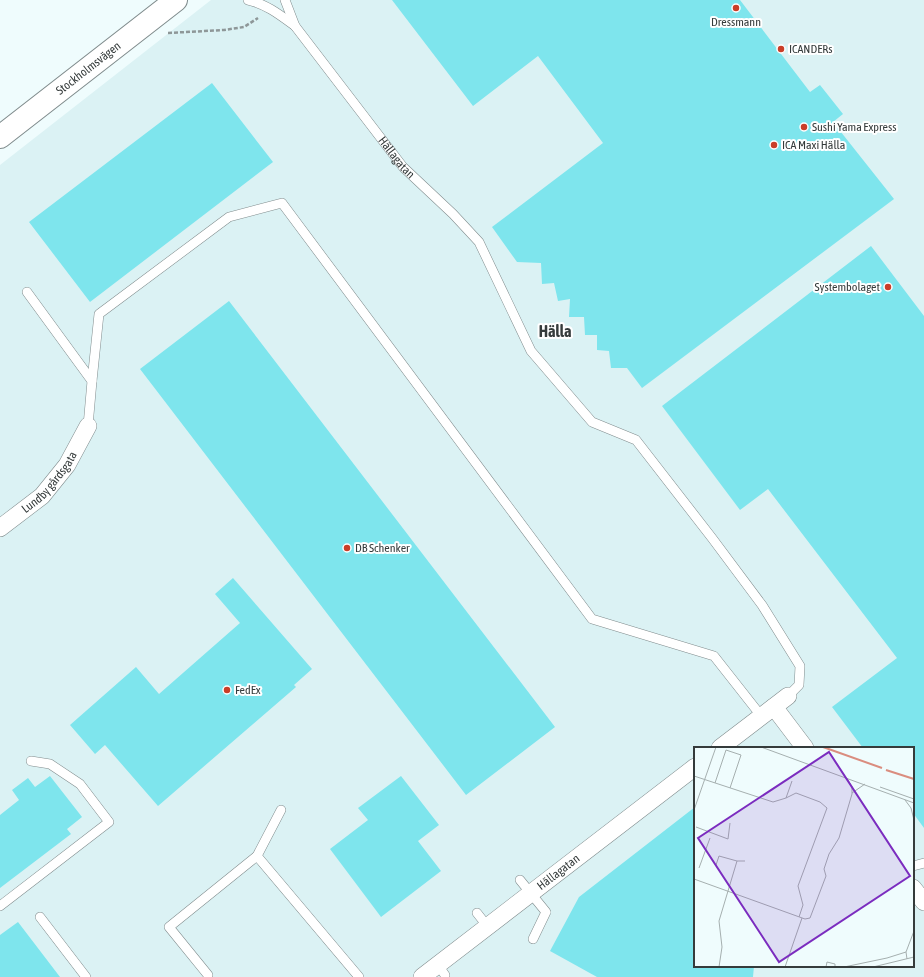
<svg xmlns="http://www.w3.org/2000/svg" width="924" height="977" font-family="'Asap Condensed',sans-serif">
<rect width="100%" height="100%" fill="#effcfd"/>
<path fill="#dbf2f4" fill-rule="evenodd" d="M211,0H924V977H0V165ZM695,748H913V966H695Z"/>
<path fill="#7ee5ed" d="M392,0H740L810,92L820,85L843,114L833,122L894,199L642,388L627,368H611L609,351L597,350V335H585L584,317H569L570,299L558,301L554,283L542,284L541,263L517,262L492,227L603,143L538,56L473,106Z
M212,83L273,162L90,302L29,222Z
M871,246L924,316V828L913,813V748H863L832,707L897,658L768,489L740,510L662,406Z
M229,301L555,727L466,795L140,369Z
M233,578L312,669L294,685L296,687L158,806L105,745L95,754L70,725L136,667L159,694L240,623L215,594Z
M50,776L82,817L67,829L71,834L0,888V815L19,800L12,790L28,778L35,787Z
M401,776L439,825L418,841L441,871L381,917L330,849L368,820L358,808Z
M695,807V966H754L753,977H597L550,951L579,897Z
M18,922L60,977H0V935Z"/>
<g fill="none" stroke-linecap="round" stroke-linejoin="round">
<defs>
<g id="lane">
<path d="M248,0C266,4 280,15 295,26"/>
<path id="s1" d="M285,0L295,26L403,167L453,214L479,242L531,351L592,422L636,440L712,538L762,605L800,666L799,685L788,696"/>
<path d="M27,292L92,381L88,426"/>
<path d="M92,381L99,314L229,217L282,203L592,619L714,656L762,717"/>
<path d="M281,810L257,856L359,977"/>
<path d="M913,866L924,863"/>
<path d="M520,880L546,912L533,939"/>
<path d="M0,906L109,822L80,784L50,764L31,761"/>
<path d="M477,913L488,927"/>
<path d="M40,917L86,977"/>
<path d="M438,965L445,975"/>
<path d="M208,975L169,927L257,856"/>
</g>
<g id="street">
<path id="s2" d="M0,528L42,496L67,465L88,426"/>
<path d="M774,707L805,748"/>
<path d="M720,748L788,696"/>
<path d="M913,888L924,902"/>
<path id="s3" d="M422,977L695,767"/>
</g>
<g id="secondary">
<path id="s4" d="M0,137L176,0"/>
</g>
</defs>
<use href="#lane" stroke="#808c8d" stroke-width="10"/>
<use href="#street" stroke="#808c8d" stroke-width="18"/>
<use href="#secondary" stroke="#808c8d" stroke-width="24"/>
<path stroke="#8e9798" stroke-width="2.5" stroke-dasharray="4 2" stroke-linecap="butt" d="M168,33L224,30L244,27L258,18"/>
<use href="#lane" stroke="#fff" stroke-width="9"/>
<use href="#street" stroke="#fff" stroke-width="17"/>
<use href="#secondary" stroke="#fff" stroke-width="22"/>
</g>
<g fill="#ca3e28" stroke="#fff" stroke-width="1.5">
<circle cx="736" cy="8" r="4"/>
<circle cx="781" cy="49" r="4"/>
<circle cx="804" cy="127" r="4"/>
<circle cx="774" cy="145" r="4"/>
<circle cx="888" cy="287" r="4"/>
<circle cx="347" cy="548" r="4"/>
<circle cx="227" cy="690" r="4"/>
</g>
<g text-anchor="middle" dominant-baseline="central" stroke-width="4" stroke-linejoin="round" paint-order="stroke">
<g font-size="12" fill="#353b3b" stroke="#fff" text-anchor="start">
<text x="736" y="22" text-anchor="middle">Dressmann</text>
<text x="789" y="49">ICANDERs</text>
<text x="812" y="127">Sushi Yama Express</text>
<text x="782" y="145">ICA Maxi Hälla</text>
<text x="880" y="287" text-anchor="end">Systembolaget</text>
<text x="355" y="548">DB Schenker</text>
<text x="235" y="690">FedEx</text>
</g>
<g font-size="12" fill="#353b3b" stroke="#fff">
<text stroke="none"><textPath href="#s4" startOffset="112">Stockholmsvägen</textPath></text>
<text stroke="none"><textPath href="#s1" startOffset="194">Hällagatan</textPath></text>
<text stroke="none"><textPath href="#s2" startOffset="68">Lundby gårdsgata</textPath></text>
<text stroke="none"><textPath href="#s3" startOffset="172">Hällagatan</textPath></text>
</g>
<g font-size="16" font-weight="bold" fill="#353b3b" stroke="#fff">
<text x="555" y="331">Hälla</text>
</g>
</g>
<g transform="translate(694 747)">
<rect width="220" height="220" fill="#effcfd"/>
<path fill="none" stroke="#da8d7f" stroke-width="2" d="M129,0L188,21M192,23L220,32"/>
<path fill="none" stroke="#a5afaf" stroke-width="1" d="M67,0L220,56M0,29L79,55L92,51L98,34M21,36L32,3L47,8L36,41M186,40L220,52M158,46L171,37M92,51L102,46L126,55L133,61L104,139L109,158L105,170M211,53L217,61L220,73M0,63L22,0M2,80L34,92L36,76M22,118L25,109L43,114M5,121L16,91M0,132L111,172L116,171L132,129L130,122L135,107L145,91L158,47V40L153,31M213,212L212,205L220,184M25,220L28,200L25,174L43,114H51M91,220L108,171M132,220L133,215L141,217V220M150,220L193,211L212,205M179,220L220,210"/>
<path fill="#7b2cbf" fill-opacity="0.15" stroke="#7b2cbf" stroke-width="2" d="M135,5L216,129L85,215L4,91Z"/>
<rect width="220" height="220" fill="none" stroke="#353b3b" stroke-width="2"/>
</g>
</svg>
